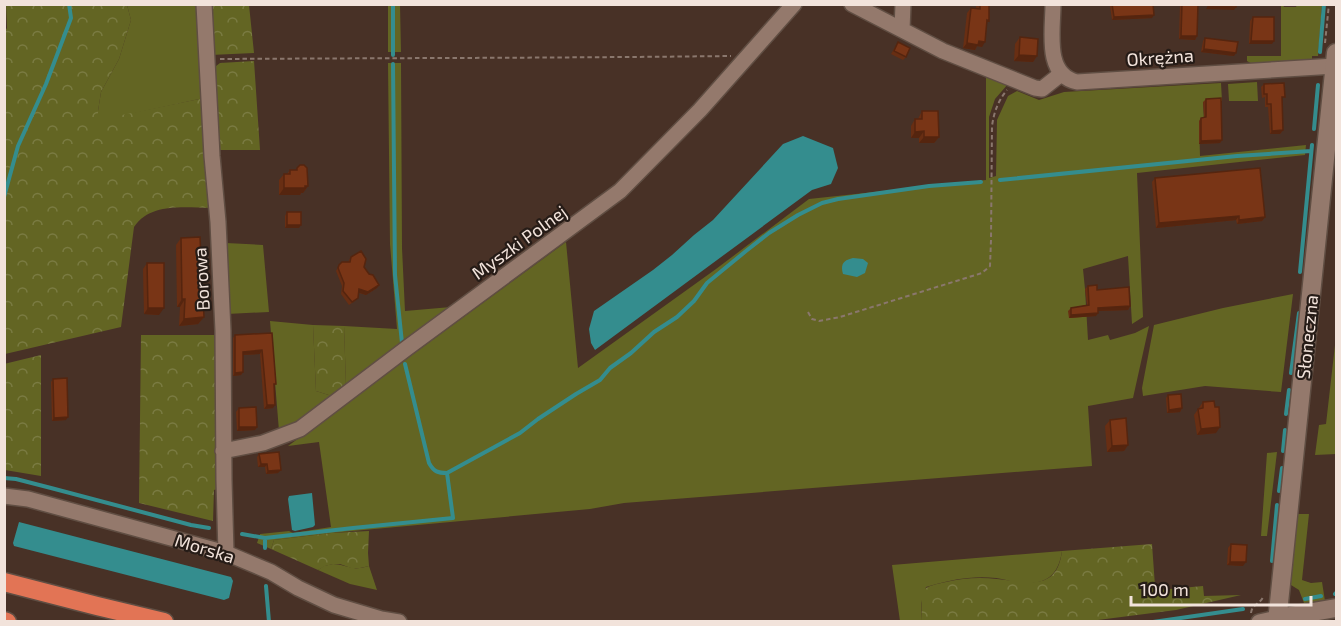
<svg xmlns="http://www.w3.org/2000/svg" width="1341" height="626" font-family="'Exo 2',sans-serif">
<defs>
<pattern id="forest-crowns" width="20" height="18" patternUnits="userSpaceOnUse" patternTransform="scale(1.5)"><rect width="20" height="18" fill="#636523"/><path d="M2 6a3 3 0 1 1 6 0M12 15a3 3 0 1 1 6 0" fill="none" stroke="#7a7b42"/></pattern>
</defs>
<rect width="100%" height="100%" fill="#483126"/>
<path fill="#636523" d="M127,5H199L204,98L98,121V111L101,92L119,59L131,20Z
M388,5H400L401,52H388Z
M1281,5H1283L1284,7H1296L1297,5H1322L1318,56H1312V62L1254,65L1247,61V56H1281Z
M388,63H401L402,248L405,311L451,307L346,386L344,326L397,329L390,244Z
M986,76L1008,84L995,99L989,117V178L996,176L997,120L1008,96L1017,91L1039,100L1064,92L1221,83L1222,101L1203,102L1204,120L1199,121L1200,156L1306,145L1305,155L1137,173L1143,317L1132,324L1128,256L1083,269L1085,289L1088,340L1108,335L1110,340L1135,333L1149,326L1133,398L1088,406L1092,466L624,503L590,509L331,533L274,540L271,549L257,543L260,534L289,531L293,533L331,527L319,442L288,446L566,242L578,368L716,269L809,199L986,180Z
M1257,82L1258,101H1229L1228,84Z
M226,243L263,245L269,312L227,314Z
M1293,294L1281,392L1205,386L1143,396L1142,388L1154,325L1223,308Z
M270,321L313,325L316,391L332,396L289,429L279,431Z
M1335,345H1336V454L1315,455L1319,425L1326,424Z
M1277,452L1267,536H1261L1267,453Z
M1296,514H1309L1302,580L1311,583L1322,582L1325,601L1304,603L1299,590L1291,585V581H1288Z
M1062,551C1058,577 1045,585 1019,583C1012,582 1004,579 996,578C987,577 977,577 968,578C954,579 940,583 926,587L921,603L922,621H900L892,565Z
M333,564C341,564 346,567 354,568C359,569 364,567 369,566L377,590L350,584L318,570L324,566Z"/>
<path fill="url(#forest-crowns)" d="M6,5H127L131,20L119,59L101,92L98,111V120L204,98L212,208C185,208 151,202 134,227L121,327L5,354L4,33L7,28Z
M208,5H249L254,53L210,55Z
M254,61L260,150H214L211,70L220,63Z
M313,325L344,326L346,386L332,396L316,391Z
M141,335H218L217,489L214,490L213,521L139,503Z
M41,355V476L5,470L4,364Z
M369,531L368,553L369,566L360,568H351L340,564H333L325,566L318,570L271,549L274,540L331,533Z
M1152,544L1155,586L1159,590L1203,586L1204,596L1241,595L1176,610L1090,621H922L921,592C928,585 937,584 946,582C963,578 980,577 997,579C1028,582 1057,592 1062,551Z"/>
<path fill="#348d8e" d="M803,136L833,148L838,168L831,184L812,190L595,350L591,343L589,329L594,311L653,270L672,255L694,235L713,220L783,144Z
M853,258L863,259L868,263L865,273L857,277L843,274C840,264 844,260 853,258Z
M312,493L315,525L313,527L295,531L292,530L288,499L289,496Z
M19,522L231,577L233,581L229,598L224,600L14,546L13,543Z"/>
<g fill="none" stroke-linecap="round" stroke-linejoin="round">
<path stroke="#348d8e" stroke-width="4" d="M393,4V55
M1320,52L1324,4
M393,64L395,275L402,343
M1314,129L1318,85
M1000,180L1237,156L1311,151
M4,197L18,146L46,84L71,18L69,4
M1300,272L1312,145
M405,364L429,463C434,472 438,473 447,473L520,433L538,419L576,394L600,380L610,368L631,353L654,332L677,317L694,301L707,283L746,251L769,233L798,215L822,203L838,199L929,186L981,182
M1291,373L1299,313
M1286,414L1289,390
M1283,451L1285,430
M4,478L16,479L51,488L191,525L209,528
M1279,491L1282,468
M242,534L265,538
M265,548V538L353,528L453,518L447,473
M1272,561L1277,505
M266,586L269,622
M1335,594L1336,593
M1305,599L1321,596
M1153,622L1243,609"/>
<defs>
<path id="street" d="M204,4L212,156L218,222L223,331L224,480L226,553
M852,4L943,51L1035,88L1042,89L1061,74
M1053,4C1053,30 1044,75 1077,82L1335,66
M902,30L903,4
M223,451L263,443L300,429L407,348L620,191L700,110L794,4
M4,496L28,499L226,553L271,572L298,588L334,605L381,619L399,622
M1259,622L1278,618"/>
<path id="secondary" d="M1278,618L1336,608
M1277,622L1336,53"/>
<path id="highway" d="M4,582L97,606L164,622
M4,621L7,622"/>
</defs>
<use href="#street" stroke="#604e43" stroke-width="18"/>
<use href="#secondary" stroke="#604e43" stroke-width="21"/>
<use href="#highway" stroke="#604e43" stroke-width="21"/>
<path stroke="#8a776d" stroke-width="2" stroke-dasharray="4.5 3" stroke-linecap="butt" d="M1325,43L1329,4
M220,59C390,58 560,58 731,56
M808,312L812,319L819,321L840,317L982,273L990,266L991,240L992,126C994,112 998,101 1007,90
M1251,613C1252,604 1260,604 1263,597"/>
<use href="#street" stroke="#94796c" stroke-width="15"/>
<use href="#secondary" stroke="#94796c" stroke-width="18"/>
<use href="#highway" stroke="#e27455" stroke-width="18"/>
</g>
<path fill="#682e13" d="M976,4H989L987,24L982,47L977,46L975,50L963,48L967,13L971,8H976Z
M1110,4H1153L1152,18L1112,20L1110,6Z
M1180,4H1198L1197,36L1195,40L1179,39Z
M1253,17L1272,44H1249L1250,21Z
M1020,37L1037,56L1033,62L1014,61L1015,44Z
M1205,38L1234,56L1201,52L1203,41Z
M898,42L906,57L903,60L891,54Z
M1264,84L1282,100L1283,130L1280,134H1270L1268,107H1265V97L1262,98L1261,87Z
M1206,99L1222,140L1220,143L1199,144V121L1201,118L1204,117L1203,102Z
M922,111L939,137L934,143H919V138H911V126L915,119H918Z
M297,168L308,186L303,193H301L300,195H279V180L284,174H287L290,170H296Z
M1155,178L1265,217L1262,221L1237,224L1236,220L1156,228L1152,182Z
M287,212L299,228H285V216Z
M181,238L204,317L198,324L179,326L180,307H177L176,245Z
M351,257L364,267L377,288L366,295L359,293L355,301L349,305L341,294L342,286L336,271L339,265L348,262Z
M147,263L159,315L144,314L143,269Z
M1088,286L1097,290L1130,306L1128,310L1098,311V313L1096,316L1069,318L1068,311L1071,308L1087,305L1085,289Z
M272,333L276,384L274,386L273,408L264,409L260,354L243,355V372L241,375L233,376V338L235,335Z
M53,379L66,420L52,421L51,382Z
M1168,395L1182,408L1180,412L1167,413L1166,398Z
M1203,402L1216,433L1197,435L1194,415Z
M239,408L257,427L255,430L237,431L236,412Z
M1110,420L1128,445L1124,451L1107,452L1105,426Z
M259,454L278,473L266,474L265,467H258L257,457Z
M1231,544L1243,566L1227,565L1228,548Z"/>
<path fill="#55250f" d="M1208,6L1236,7L1234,10L1206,9Z
M1154,15L1152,18L1112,20L1114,17Z
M1181,36H1197L1195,40L1179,39Z
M979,41L985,42L982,47L977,46L975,50L963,48L967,43Z
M1251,41H1274L1272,44H1249Z
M1204,49L1236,53L1234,56L1201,52Z
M1019,55L1037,56L1033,62L1014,61Z
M1283,130L1280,134H1270L1272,131Z
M924,131L919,138H911L915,132Z
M924,137H939L934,143H919Z
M1222,140L1220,143L1199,144L1201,141Z
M308,186L303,193H301L300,195H279L284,188Z
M1239,216L1236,220L1156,228L1159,223Z
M1265,217L1262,221L1237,224L1239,220Z
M287,225H301L299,228H285Z
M379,285L377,288L366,295L357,292L359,289Z
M182,299H185L180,307H177Z
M1130,306L1128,310L1096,311L1098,308Z
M148,308H164L159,315L144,314Z
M1098,313L1096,316L1069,318L1071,315Z
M204,317L198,324L179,326L184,319Z
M262,350L260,354L240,355L243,352Z
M243,372L241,375L233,376L235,373Z
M267,405H275L273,408L264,409Z
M1182,408L1180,412L1167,413L1169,410Z
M68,417L66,420L52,421L54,418Z
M239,427H257L255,430L237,431Z
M1220,427L1216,433L1197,435L1201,429Z
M1128,445L1124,451L1107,452L1112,446Z
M261,464H267L265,467H258Z
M281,470L278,473L266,474L268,471Z
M1230,562H1246L1243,566L1227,565Z"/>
<path fill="#793516" stroke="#55250f" stroke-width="1.5" d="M980,4H989V21L987,20L985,42L979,41L978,45L967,43L971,8L980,9Z
M1112,4H1153L1154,15L1114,17Z
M1182,4H1198L1197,36H1181Z
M1208,4H1236V7L1208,6Z
M1253,17H1274V41H1251Z
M1020,37L1038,39L1037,56L1019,55Z
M1205,38L1238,42L1236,53L1204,49Z
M898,42L910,48L906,57L894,51Z
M1284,83L1285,97H1282L1283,130L1272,131L1271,104H1267V94H1264V84Z
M1221,98L1222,140L1201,141V118L1206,117V99Z
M922,111H938L939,137H924V131L915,132V119H922Z
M300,165H304L307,168L308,186H305V188H284V174H290V170H297V168Z
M1260,168L1265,217L1239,220V216L1159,223L1155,178Z
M287,212H301V225H287Z
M200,237L204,317L184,319L185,299H182L181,238Z
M361,251L366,259L364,267L369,274L373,275L379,285L368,292L359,289L358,298L352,302L343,291L344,283L338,268L339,265L342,262H350L351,257Z
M147,263H164V308H148Z
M1097,285V290L1129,287L1130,306L1098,308V313L1071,315V308L1089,305L1088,286Z
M272,333L276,384H274L275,405H267L262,350L243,352V372L235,373V335Z
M67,378L68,417L54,418L53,379Z
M1181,394L1182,408L1169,410L1168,395Z
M1214,401L1215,407H1219L1220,427L1201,429L1198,409L1203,408V402Z
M256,407L257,427H239V408Z
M1126,418L1128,445L1112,446L1110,420Z
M279,452L281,470L268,471L267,464H261L259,454Z
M1231,544L1247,545L1246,562H1230Z"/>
<g text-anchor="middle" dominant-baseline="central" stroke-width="4.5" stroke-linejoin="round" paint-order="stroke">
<g font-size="18" fill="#f2e3db" stroke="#261c17">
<text transform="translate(1160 57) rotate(-4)">Okrężna</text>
<text transform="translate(519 242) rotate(-36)">Myszki Polnej</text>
<text transform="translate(201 279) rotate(-93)">Borowa</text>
<text transform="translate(1307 337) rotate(-84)">Słoneczna</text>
<text transform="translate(205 548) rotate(17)">Morska</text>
</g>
</g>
<rect width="1341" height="626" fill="none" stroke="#f2e3db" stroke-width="12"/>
<path d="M1131 596v9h180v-9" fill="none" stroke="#f2e3db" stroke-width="3"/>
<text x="1140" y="596" font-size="18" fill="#f2e3db" stroke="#261c17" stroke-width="4.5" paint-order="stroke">100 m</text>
</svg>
